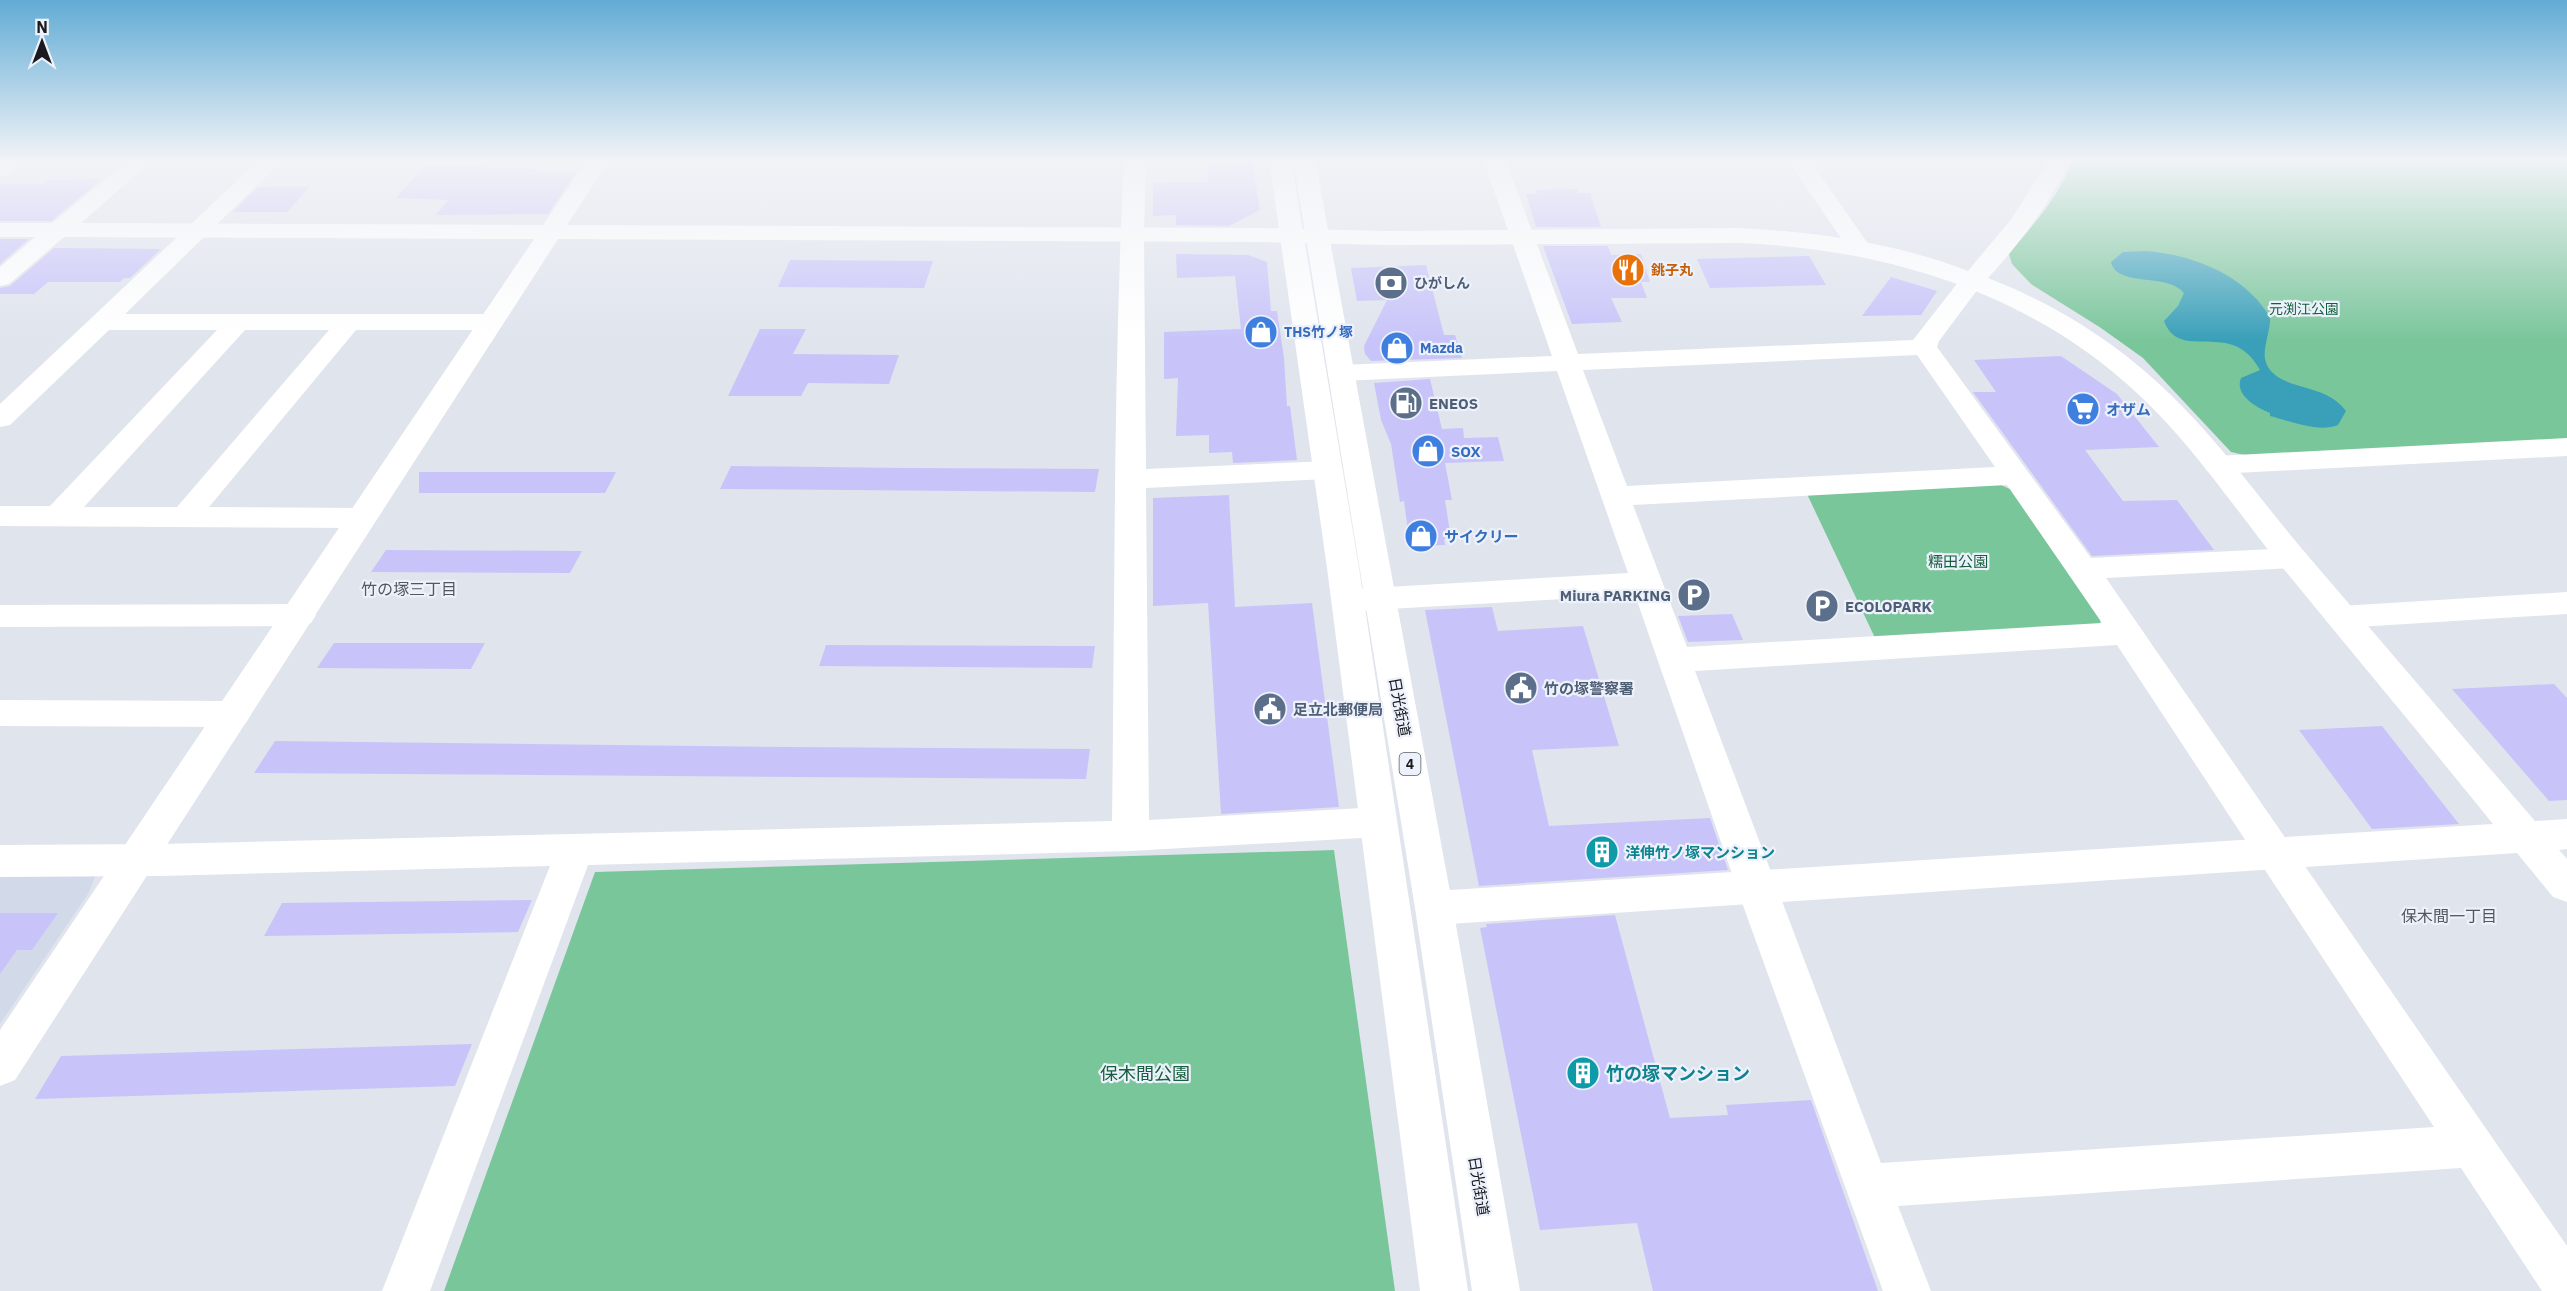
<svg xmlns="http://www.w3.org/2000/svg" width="2567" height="1291" font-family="'IBM Plex Sans','Noto Sans JP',sans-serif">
<rect width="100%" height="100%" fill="#e0e4ed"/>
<path fill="#d2d9e9" d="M0,870H98L88,894L0,1024Z"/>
<path fill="#7ac69b" d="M2072,159H2567V442L2249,456L2231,452L2143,358L2101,328L2031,284L2012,264L2009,254C2032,225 2062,195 2072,159Z
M1999,484L2012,490L2101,613L2100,628L1876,640L1807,494Z
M1334,850L1395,1291H444L595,872Z"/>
<path fill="#3aa0b9" d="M2146,251C2193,255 2244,274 2270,317C2271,330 2263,346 2265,359C2270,384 2305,385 2324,394C2333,398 2340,403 2346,411L2338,425C2318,433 2290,421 2270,416V413C2257,408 2234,395 2241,378L2260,370C2232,317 2180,364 2164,321L2178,306L2184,293C2167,272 2117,288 2111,262L2123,252Z"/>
<path fill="#c8c4fa" d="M1252,162L1260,210L1229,226L1176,225V215L1153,216V183L1208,182L1207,164Z
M425,166H485L483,168L539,169L536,172H576L548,214L436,215L448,200L396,198Z
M102,179L51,221H0V184H45L49,180Z
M266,187H310L287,212H233L257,188Z
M1577,189L1578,193H1590L1601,227H1536L1526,194H1537L1536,190Z
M0,239H29L0,264Z
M1543,246H1608L1611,255L1641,254L1650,282H1641L1647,298H1611L1622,322L1572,324Z
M54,248L161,249L130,278H124L120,282H48L34,294H0V288L10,286Z
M1176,254L1248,255L1267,262L1271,311H1277L1284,358L1287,406H1290L1297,460L1233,463L1232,452L1209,453V435L1176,436L1178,378L1164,379V332L1241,329L1235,276L1177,278Z
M1809,256L1826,285L1710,288L1697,259Z
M790,260L933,261L924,288L778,287Z
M1426,265L1444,335H1455L1462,358L1371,361L1365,354L1364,346L1387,300L1357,301L1351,268Z
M1891,277L1937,291L1921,315L1862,316Z
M760,329H806L793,354L899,355L889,384L808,383L801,396H728Z
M2061,356L2117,394L2159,447L2085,450L2123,501L2177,500L2214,550L2092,556L1973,392H1996L1974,360Z
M1430,379L1442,429L1463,428L1464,438L1498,437L1504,461L1445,463L1452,500H1445L1451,539H1444L1445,545L1410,546L1404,501L1400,502L1391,444L1381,420L1374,383Z
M731,466L907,468L1099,469L1095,492L720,489Z
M419,472H616L605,493H419Z
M1229,495L1235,607L1312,603L1339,807L1221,814L1208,603L1153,606V498Z
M386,550L582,551L570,573L371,572Z
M1492,607L1498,631L1583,626L1619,746L1532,750L1549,826L1710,818L1728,870L1479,886L1425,610Z
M1732,614L1743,640L1688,642L1678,616Z
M334,643H485L471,669L317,668Z
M826,645L1095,646L1092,668L819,666Z
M2554,684L2567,698V800L2549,801L2452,689Z
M2382,726L2459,824L2372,829L2299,730Z
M275,741L790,747L1090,749L1086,779L254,773Z
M532,900L518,932L264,936L282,903Z
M0,913H58L32,950H17L0,974Z
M1615,915L1670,1118L1728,1115L1726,1105L1811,1100L1878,1291H1653L1637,1223L1540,1230L1480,928L1487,927L1486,924Z
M472,1044L455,1086L35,1099L61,1056Z"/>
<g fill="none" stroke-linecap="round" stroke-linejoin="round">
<path fill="#fff" fill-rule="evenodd" d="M26,159L8,175L0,177L1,159Z
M260,159H284L125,314H490L499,317L503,322L499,327L490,330H356L209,507L362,508L373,511L377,518L373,525L362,528L0,526V506H50L217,330H109L10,425L0,427V404ZM245,330H329L177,507H84Z
M1124,159H1146L1144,235L1146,469L1328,461L1338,464L1343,470L1338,476L1328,479L1146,488L1149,820L1379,807L1392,811L1397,822L1392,833L1379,837L1130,851L588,865L430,1291H382L550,866L159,876L0,877V845L159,844L1112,821C1115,600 1113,380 1124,159Z
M1483,159H1505L1578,354L1913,340L1963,276L1972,274L1981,276L1984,281L1939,341L1937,347L2091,558L2292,548L2303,551L2308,558L2303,565L2292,568L2106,578L2567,1246V1291H2542L2461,1168L1898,1206L1931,1291H1883L1745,911L1635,595L1353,611L1342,608L1337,600L1342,592L1353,589L1628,573L1557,371L1341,381L1332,379L1328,373L1332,367L1341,365L1552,356ZM1917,355L1995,467L1627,486L1583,370ZM2007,485L2102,623L1687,647L1633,505ZM2117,645L2434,1127L1881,1163L1695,671Z
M1787,159H1809L1871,248L1867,253L1859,255L1851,253Z
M2567,438V456L2217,474L2207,471L2203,465L2207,459L2217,456Z
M2567,592V614L2342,628L2331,625L2326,617L2331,609L2342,606Z
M300,604L311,607L316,615L311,623L300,626L0,627V605Z
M0,700L234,701L246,705L251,714L246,723L234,727L0,726Z"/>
<path fill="#fff" fill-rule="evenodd" d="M130,159H154L81,223L543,225L588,159H610L567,225L1257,228L1388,231L1740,228C1817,232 1896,243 1968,271L2012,218L2049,159H2071C2051,202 2020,243 1988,278C2050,302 2108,337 2157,382C2216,435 2262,503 2314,563C2388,649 2461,735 2535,821L2567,819V849L2559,850L2567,859V902L2553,897L2517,853L1434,925L1420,920L1415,908L1420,896L1434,891L2493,824C2422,736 2349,649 2278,562C2232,505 2191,443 2137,393C2029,292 1885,249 1740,243L1388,245L1257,242L558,239L15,1080L0,1086V1030L534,239L64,237L9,284L0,286V267L35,237H0V223H52Z"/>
<path fill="#fff" fill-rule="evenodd" d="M1269,159H1291L1359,568L1468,1291H1420L1327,568Z
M1293,159H1315L1453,908L1520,1291H1472L1415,908Z"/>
</g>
<linearGradient id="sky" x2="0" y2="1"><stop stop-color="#62acd5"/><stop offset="0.47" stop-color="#f1f3f7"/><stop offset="1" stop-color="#f1f3f7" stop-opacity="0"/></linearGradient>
<rect width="2567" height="340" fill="url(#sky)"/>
<defs>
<symbol id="restaurant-disc" viewBox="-11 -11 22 22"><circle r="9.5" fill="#e8710a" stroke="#edf1fb"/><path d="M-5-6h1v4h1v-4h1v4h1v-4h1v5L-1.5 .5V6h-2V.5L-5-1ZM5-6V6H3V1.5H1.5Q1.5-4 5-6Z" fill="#fff"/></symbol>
<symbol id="bank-disc" viewBox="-11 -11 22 22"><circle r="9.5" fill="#5c6f8a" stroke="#edf1fb"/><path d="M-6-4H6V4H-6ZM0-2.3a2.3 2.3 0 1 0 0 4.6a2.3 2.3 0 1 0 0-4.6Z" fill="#fff"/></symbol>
<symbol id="shop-disc" viewBox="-11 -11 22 22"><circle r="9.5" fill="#3f7fe0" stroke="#edf1fb"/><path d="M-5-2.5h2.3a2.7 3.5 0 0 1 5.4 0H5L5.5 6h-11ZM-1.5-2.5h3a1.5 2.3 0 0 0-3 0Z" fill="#fff"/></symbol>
<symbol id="fuel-disc" viewBox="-11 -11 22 22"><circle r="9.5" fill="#5c6f8a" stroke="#edf1fb"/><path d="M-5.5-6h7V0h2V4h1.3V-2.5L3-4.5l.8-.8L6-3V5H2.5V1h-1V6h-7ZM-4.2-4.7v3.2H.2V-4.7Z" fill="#fff"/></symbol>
<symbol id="supermarket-disc" viewBox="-11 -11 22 22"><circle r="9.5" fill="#3f7fe0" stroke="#edf1fb"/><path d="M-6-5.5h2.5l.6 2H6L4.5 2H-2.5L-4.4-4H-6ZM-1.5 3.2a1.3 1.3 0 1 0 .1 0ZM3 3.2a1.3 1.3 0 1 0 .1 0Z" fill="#fff"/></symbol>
<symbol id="parking-disc" viewBox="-11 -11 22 22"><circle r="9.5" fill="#5c6f8a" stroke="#edf1fb"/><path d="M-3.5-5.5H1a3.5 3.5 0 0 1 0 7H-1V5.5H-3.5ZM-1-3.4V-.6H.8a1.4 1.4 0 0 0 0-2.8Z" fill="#fff"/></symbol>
<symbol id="civic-disc" viewBox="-11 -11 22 22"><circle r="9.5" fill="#5c6f8a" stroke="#edf1fb"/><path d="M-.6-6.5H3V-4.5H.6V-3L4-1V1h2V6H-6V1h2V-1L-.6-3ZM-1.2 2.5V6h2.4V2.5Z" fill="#fff"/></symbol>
<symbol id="building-disc" viewBox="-11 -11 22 22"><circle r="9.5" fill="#0f9aa8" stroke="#edf1fb"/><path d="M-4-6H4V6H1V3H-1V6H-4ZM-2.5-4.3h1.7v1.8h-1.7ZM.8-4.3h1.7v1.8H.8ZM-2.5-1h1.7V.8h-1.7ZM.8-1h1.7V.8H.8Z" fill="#fff"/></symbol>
</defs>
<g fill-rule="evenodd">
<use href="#restaurant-disc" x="1609" y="251" width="38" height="38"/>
<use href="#bank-disc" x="1372" y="264" width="38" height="38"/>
<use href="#shop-disc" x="1242" y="313" width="38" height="38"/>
<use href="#shop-disc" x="1378" y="329" width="38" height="38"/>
<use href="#fuel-disc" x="1387" y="384" width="38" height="38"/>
<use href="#supermarket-disc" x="2064" y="390" width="38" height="38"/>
<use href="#shop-disc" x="1409" y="432" width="38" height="38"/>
<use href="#shop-disc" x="1402" y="517" width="38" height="38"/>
<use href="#parking-disc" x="1675" y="576" width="38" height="38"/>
<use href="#parking-disc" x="1803" y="587" width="38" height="38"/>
<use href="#civic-disc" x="1502" y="669" width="38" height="38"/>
<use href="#civic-disc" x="1251" y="690" width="38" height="38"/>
<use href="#building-disc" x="1583" y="833" width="38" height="38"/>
<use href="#building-disc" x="1564" y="1054" width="38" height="38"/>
</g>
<g text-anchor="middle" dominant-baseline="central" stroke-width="4.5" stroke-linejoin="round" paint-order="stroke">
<g font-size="14" font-weight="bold" fill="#c56008" stroke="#edf1fb" text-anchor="start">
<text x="1651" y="270">銚子丸</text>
</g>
<g font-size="14" font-weight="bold" fill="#4e5e75" stroke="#edf1fb" text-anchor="start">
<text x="1414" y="283">ひがしん</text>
</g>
<g font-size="14" fill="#15603d" stroke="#edf1fb">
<text x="2304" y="309">元渕江公園</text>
</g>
<g font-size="14" font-weight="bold" fill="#366cbe" stroke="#edf1fb" text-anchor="start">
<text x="1284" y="332">THS竹ノ塚</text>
<text x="1420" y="348">Mazda</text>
</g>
<rect fill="#edf1fb" stroke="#595a60" stroke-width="1.5" x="1399.5" y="753" width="21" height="22" rx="4.5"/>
<g font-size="14" font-weight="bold" fill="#191a1e">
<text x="1410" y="764">4</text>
</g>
<g font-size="15" font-weight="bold" fill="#4e5e75" stroke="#edf1fb" text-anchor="start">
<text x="1429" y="403">ENEOS</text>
<text x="1671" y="595" text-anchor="end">Miura PARKING</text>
<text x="1845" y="606">ECOLOPARK</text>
<text x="1544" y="688">竹の塚警察署</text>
<text x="1293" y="709">足立北郵便局</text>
</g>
<g font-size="15" font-weight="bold" fill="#366cbe" stroke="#edf1fb" text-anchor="start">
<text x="2106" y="409">オザム</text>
<text x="1451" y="451">SOX</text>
<text x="1444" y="536">サイクリー</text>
</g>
<g font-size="15" fill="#15603d" stroke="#edf1fb">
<text x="1958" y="561">糯田公園</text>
</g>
<g font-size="15" fill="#191a1e" stroke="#edf1fb">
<text transform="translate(1400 707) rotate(80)">日光街道</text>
<text transform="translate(1479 1186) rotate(81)">日光街道</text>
</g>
<g font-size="15" font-weight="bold" fill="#0d838f" stroke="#edf1fb" text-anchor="start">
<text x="1625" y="852">洋伸竹ノ塚マンション</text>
</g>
<g font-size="16" fill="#54575f" stroke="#edf1fb">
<text x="409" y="589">竹の塚三丁目</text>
<text x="2449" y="916">保木間一丁目</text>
</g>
<g font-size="18" fill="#15603d" stroke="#edf1fb">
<text x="1145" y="1073">保木間公園</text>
</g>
<g font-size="18" font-weight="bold" fill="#0d838f" stroke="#edf1fb" text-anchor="start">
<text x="1606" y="1073">竹の塚マンション</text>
</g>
</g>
<g transform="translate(42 42)" stroke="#edf1fb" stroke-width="4.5" paint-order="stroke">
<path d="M0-4.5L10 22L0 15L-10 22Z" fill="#191a1e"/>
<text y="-9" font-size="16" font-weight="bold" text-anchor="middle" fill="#191a1e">N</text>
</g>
</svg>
